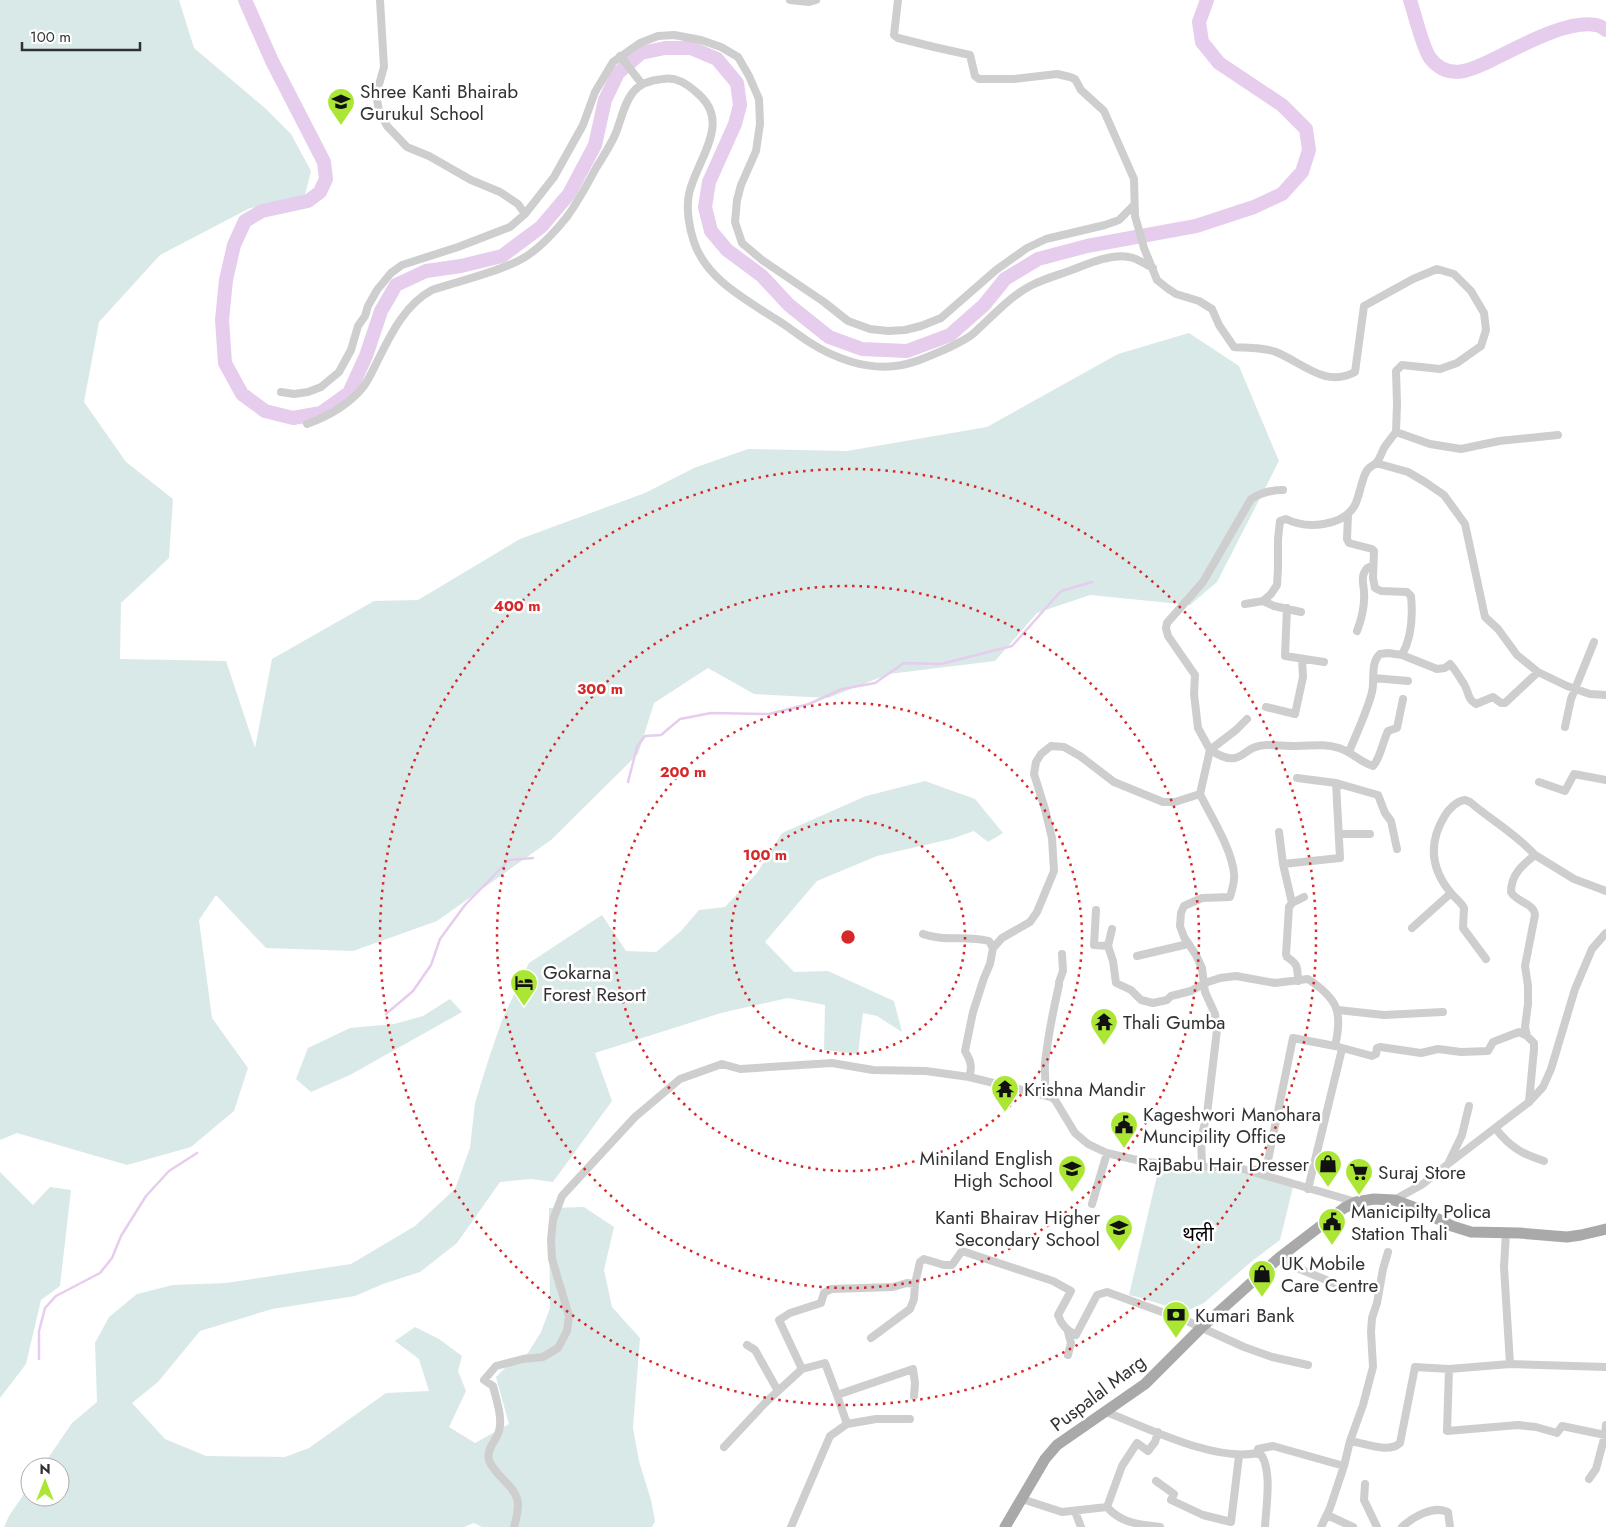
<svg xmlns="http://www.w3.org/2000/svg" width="1606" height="1527" font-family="Jost,'Noto Sans Devanagari',sans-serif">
<rect width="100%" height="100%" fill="#fff"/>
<path fill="#d9e9e7" d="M0,0H179L194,48L266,109L291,134L311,171L304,199L250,208L160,255L99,322L84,402L126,462L173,499L169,558L121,603L120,659L226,661L255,748L272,659L374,601L418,600L520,539L645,493L694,468L748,449L847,451L987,427L1118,354L1189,333L1239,366L1279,461L1217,582L1190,605L1090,595L1037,613L995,661L889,674L828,698L754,694L708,668L654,703L638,754L551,840L437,921L353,951L266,948L216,895L199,920L212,1018L248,1068L234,1111L191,1147L127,1165L17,1133L0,1140Z
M925,781L975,799L1003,833L988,842L974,831L951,839L877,856L817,881L765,942L794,972L828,971L894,1001L902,1032L877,1016L863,1013L858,1054L824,1050L825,1005L788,998L721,1013L595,1053L612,1101L553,1182L531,1179L500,1182L457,1243L420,1272L383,1284L355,1296L272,1309L200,1331L158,1382L132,1403L165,1439L206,1456L285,1457L309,1448L386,1393L429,1391L419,1359L395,1341L415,1327L439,1339L462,1356L458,1371L466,1391L449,1427L475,1443L509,1424L496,1377L509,1364L528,1353L541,1332L550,1308L549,1208L584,1207L614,1227L604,1270L612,1307L640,1338L633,1428L639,1461L651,1500L655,1521L652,1527H482L474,1523L464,1527H4L9,1516L30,1485V1497H60V1467H42L72,1423L97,1402L95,1343L109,1317L137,1294L173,1285L226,1283L351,1264L415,1226L455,1189L470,1148L475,1103L488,1061L502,1020L529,963L602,915L626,951L656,952L681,931L699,910L725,907L757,873L782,833L866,796Z
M450,999L462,1012L350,1075L311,1092L296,1079L308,1048L350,1028L394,1024L423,1016Z
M1160,1163L1211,1168L1260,1176L1293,1187L1280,1240L1252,1261L1204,1303L1184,1312L1145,1299L1129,1295Z
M0,1172L33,1205L50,1187L71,1190L60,1286L41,1300L26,1364L0,1398Z"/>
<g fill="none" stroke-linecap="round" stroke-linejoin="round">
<path stroke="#e6cced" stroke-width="2.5" d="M628,782L637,747L645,736L661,735L680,719L711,713L769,714L809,704L842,689L875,683L904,663L941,664L1012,646L1061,591L1092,582
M386,1014L413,991L431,965L440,939L465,905L509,860L533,858
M39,1359V1331L45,1308L56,1296L100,1273L112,1258L121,1236L146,1196L169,1171L197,1153"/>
<path stroke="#e6cced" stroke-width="14" d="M245,0L272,61L324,162L326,179L320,192L308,201L262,211L245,221L234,245L226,280L222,320L225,363L242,394L265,411L293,418L321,413L349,393L366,356L381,311L396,285L426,271L461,266L502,256L541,227L569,194L595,145L605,100L618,73L641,53L665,48H691L717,59L737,83L740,105L735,124L709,182L705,207L711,231L727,250L762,276L789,305L829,337L862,349L907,351L950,335L984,305L1005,279L1038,259L1087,246L1196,226L1254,207L1282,194L1302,172L1309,150L1306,129L1282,105L1219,63L1202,42L1199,22L1207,0
M1410,0C1415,15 1422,46 1430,58C1451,85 1479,66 1502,55C1526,43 1569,20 1596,25C1599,25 1603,28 1606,30"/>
<path stroke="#cecece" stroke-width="8" d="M380,0L384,67L378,88L377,100L379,110L387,126L407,147L429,156L471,180L500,192L518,204L525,214
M790,0L809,2L816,0
M898,0L894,35L898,38L934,47L970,55L975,76L979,79H1014L1057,74L1070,77L1075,79L1081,90L1104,111L1134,179L1135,216L1144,248L1157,280L1167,288L1176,294L1199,301L1212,309L1219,325L1234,347C1247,348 1263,347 1276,352C1303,363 1325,388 1355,372L1364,306L1413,279L1437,269L1454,274L1471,291L1484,313L1486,330L1481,346L1457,363L1440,369L1402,365L1396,371L1397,404L1396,432
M620,56L642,84
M281,392L294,394L308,392L321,387L339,372L351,350L358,326L365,316L368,306L377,290L391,273L402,265L458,247L510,227L525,214L554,177L583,125L595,92L613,62L640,43L658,36L674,35L701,40L721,47L738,57L749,76L759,99L760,124L756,151L741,185L737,200L735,222L742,243L762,260L824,302L848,321L870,329L888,331L905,330L921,326L941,318L996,270L1027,248L1046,239L1105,225L1119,220L1134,205
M307,424C329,416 349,405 364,386C369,379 373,370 377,362C390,336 404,305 432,290C459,281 494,273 518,261C537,252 553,234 566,218C578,202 587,185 596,168C603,157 610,146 615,135C621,121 624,102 634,91C641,83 652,80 663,79C676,77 686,83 696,92C734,122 696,160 689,194C686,208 689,228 694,242C706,278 743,298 774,318C786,325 797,334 809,342C834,358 866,370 895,366C913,364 930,356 946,349C956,344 966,340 974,333C992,317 1010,296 1032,285C1046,278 1062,274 1077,268C1092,262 1112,254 1129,257C1137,258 1146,265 1153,268
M1376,463L1408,472L1425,482L1444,495L1465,524L1485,617L1498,629L1517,655L1538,672L1567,686L1590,694L1606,695
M1348,515L1347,539L1349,543L1372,549L1374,551L1373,578L1375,588L1381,591L1407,592L1411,596C1413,616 1412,637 1402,655
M1263,601L1274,606L1301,612
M1245,604L1263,601L1271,594L1277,585L1278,567V539L1280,521L1286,519C1306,529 1343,527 1355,505C1360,494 1361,482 1366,472C1369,466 1374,466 1377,462C1380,458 1382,452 1384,448C1388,442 1392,437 1396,432L1430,444L1461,449L1499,441L1558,435
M1287,608L1285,656L1324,662
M1357,631C1362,618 1365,606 1364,592C1364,586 1361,579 1364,573C1366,568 1368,567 1373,566
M1374,678L1408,681
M1266,707L1295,714L1303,677L1302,659
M1247,719L1236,730L1210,750C1244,771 1239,746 1266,745C1276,745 1287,746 1297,746C1312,746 1323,743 1339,748C1352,752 1360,762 1373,766C1380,759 1383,741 1388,731L1397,728L1403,699
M1565,727L1571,699L1594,642
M1349,752C1357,732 1367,712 1372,692C1375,680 1370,663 1380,654L1388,653L1402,655L1437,669L1445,668L1450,664C1455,669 1460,678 1464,684C1469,692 1467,699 1476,704L1493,697L1501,703H1505L1538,672
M1297,778L1336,783L1378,795L1385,813L1391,821L1397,849
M1539,782L1565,791L1574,774L1606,780
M1200,794C1211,817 1232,849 1234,874C1235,881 1232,890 1230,897L1202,898L1184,906L1181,913L1180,926L1184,937L1196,955L1202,968L1205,992L1215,1014L1217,1030L1207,1114L1201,1139L1202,1165
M1279,832L1283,864L1292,903
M1340,834H1370
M1283,864L1340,858L1336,783
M1096,910L1094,945L1108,946L1113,961L1116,983L1131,990L1141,1000L1153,1003L1167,1000L1171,996L1191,991L1205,983L1220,978L1236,976L1275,983L1308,979C1338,999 1343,1012 1335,1046
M1412,928L1451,893
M923,934C944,942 967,935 989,941L993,948L990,964L984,978L973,1012L965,1051C970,1060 973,1066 969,1077
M1108,946L1112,929
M993,948L1002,938L1030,922L1037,912L1054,871L1052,838L1045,809L1034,774L1036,762L1041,754L1051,746L1064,747L1080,756L1114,782L1163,802H1175L1200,794L1210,750L1198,728L1194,694L1195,675L1168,636L1166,628L1167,623L1203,582L1251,499C1262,492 1271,490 1283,490
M1137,956L1188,944
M1486,959L1463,928L1464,908C1461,902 1455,898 1451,893C1431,869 1428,844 1444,817C1448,810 1456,801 1465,800L1470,802C1491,820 1516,834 1535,855
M1298,981C1297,967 1299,965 1287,957L1286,954L1289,907L1292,903L1304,897
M1059,982L1063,971L1062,954
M1338,1010L1384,1015L1443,1012
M1041,1094C1048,1084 1044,1075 1045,1063C1048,1037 1053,1011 1059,985
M1529,1102L1534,1049V1043L1527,1036L1525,1027L1528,1004V986L1525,966L1535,915C1534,903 1516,902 1511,892C1511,875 1522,865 1535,855L1574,879L1606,891
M1496,1129C1510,1147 1522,1154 1544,1161
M1449,1162L1462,1135L1469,1106
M1265,1175L1293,1038L1335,1046L1372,1056L1376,1054L1377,1048L1380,1047L1421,1053L1438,1049L1461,1052L1488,1051L1493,1042L1519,1032L1527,1036
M1308,1189L1342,1049
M1394,1200L1423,1184L1448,1164L1529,1102L1543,1087L1551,1069L1575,989L1592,949L1606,933
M1092,1204L1107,1153
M1506,1232L1504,1267L1510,1364
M1280,1257L1292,1266L1346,1288
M1068,1332L1071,1343L1068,1355
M871,1338L910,1309L914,1299L915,1284
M747,1345L755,1350L778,1391
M1449,1369L1447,1431L1518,1425L1536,1427L1557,1433L1562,1426L1605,1435L1606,1425
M837,1395L847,1424L876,1419H910
M914,1396L915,1383L913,1369L837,1395L825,1363L802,1369L779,1320L790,1313L821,1303L824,1293L831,1289L893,1287L907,1283L915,1284L920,1262L924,1259L944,1265H952L962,1251L1053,1281L1071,1291L1058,1315C1061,1324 1067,1331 1076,1335L1097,1295L1107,1292L1187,1321L1244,1347L1272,1357L1308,1365
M1106,1412C1146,1427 1214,1462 1257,1453L1258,1449L1273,1446L1344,1466
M1158,1432L1155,1442L1148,1451L1137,1443L1122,1466L1107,1507C1122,1524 1139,1524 1160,1527
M1350,1441C1365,1443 1388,1454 1400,1443L1415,1367L1449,1369L1510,1364L1606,1367
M724,1447L765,1403L802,1369
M1257,1453L1262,1456C1272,1474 1266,1506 1265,1527
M1589,1479L1596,1469L1605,1435
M1156,1481L1174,1494L1171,1500L1203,1515L1231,1522L1239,1456
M1365,1484L1364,1500L1377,1527
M1022,1499L1062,1512L1107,1507
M1076,1514L1081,1527
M1327,1515L1353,1527
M514,1527C516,1520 518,1511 518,1504C517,1486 494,1476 489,1460C486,1449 496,1441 499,1431C503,1418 496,1399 493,1386L484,1380L496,1366L523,1359L543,1357L558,1348L567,1331L569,1316L552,1259L551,1240L553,1220L562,1196L635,1117L680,1079L722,1064L740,1069L832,1063L873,1070L926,1071L969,1077L1051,1097L1055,1100L1075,1133L1088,1144L1107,1153L1145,1162L1243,1169L1356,1202
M791,1527L830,1436L847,1424
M1321,1527L1330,1508L1344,1466L1350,1441L1363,1405L1373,1367L1371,1332L1372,1318L1377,1303L1383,1269L1388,1252
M1402,1527C1413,1517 1433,1505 1448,1512L1450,1527"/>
<path stroke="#a9a9a9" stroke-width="11" d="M1005,1527L1045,1459L1057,1445L1145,1384L1202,1327L1280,1257L1344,1208L1356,1202L1374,1199L1394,1200L1416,1208L1452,1226L1471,1232L1519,1233L1567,1237L1581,1235L1606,1229"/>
</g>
<g fill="none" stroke="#d62828" stroke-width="2.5" stroke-dasharray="2.5 5">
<circle cx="848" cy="937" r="117"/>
<circle cx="848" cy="937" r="234"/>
<circle cx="848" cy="937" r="351"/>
<circle cx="848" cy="937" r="468"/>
</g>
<defs>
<symbol id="school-pin" viewBox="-11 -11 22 30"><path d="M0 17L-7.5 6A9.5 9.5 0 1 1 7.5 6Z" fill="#ace635" stroke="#fff"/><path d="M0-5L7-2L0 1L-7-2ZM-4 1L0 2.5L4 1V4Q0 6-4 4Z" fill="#111"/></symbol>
<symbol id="hotel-pin" viewBox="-11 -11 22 30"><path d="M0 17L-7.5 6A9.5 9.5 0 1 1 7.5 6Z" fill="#ace635" stroke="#fff"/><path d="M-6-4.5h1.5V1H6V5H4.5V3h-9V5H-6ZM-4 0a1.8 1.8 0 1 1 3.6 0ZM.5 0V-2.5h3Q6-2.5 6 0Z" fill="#111"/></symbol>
<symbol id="temple-pin" viewBox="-11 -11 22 30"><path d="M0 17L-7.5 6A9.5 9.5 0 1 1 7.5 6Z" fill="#ace635" stroke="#fff"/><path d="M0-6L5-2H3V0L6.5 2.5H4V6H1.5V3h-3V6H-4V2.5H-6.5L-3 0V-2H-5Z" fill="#111"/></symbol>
<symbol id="civic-pin" viewBox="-11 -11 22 30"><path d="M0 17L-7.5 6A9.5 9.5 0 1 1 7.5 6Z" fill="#ace635" stroke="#fff"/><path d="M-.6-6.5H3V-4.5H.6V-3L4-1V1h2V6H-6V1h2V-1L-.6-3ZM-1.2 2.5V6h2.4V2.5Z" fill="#111"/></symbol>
<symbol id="shop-pin" viewBox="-11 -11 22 30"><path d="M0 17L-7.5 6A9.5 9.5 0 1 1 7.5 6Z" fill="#ace635" stroke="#fff"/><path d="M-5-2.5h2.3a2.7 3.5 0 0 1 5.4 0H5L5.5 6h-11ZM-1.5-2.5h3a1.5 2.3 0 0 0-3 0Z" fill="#111"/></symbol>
<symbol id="supermarket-pin" viewBox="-11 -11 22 30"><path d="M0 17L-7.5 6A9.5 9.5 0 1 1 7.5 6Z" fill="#ace635" stroke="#fff"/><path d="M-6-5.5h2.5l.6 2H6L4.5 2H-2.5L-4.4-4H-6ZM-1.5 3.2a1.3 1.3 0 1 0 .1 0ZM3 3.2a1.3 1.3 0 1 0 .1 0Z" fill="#111"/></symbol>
<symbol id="bank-pin" viewBox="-11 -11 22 30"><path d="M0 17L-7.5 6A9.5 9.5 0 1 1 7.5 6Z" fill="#ace635" stroke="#fff"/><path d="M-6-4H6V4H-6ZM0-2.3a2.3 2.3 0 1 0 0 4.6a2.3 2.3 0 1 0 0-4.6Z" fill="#111"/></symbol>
</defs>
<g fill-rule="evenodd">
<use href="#school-pin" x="325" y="86" width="32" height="43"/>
<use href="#hotel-pin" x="508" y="967" width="32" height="43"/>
<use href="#temple-pin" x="1088" y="1006" width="32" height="43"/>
<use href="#temple-pin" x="989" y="1073" width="32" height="43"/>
<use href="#civic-pin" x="1108" y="1109" width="32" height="43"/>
<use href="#shop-pin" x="1312" y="1148" width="32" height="43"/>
<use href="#school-pin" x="1056" y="1153" width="32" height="43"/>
<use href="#supermarket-pin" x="1343" y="1156" width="32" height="43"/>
<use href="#civic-pin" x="1316" y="1206" width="32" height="43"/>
<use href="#school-pin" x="1103" y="1212" width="32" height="43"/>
<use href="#shop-pin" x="1246" y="1258" width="32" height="43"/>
<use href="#bank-pin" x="1160" y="1299" width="32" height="43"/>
</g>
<g text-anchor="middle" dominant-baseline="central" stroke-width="5" stroke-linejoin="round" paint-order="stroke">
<g font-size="19" fill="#313131" stroke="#fff" text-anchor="start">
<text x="360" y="91">Shree Kanti Bhairab<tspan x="360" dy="22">Gurukul School</tspan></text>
<text x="543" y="972">Gokarna<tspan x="543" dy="22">Forest Resort</tspan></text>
<text x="1123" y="1022">Thali Gumba</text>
<text x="1024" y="1089">Krishna Mandir</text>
<text x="1143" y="1114">Kageshwori Manohara<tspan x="1143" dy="22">Muncipility Office</tspan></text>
<text x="1053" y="1158" text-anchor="end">Miniland English<tspan x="1053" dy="22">High School</tspan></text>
<text x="1309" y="1164" text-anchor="end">RajBabu Hair Dresser</text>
<text x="1378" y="1172">Suraj Store</text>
<text x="1351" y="1211">Manicipilty Polica<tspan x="1351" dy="22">Station Thali</tspan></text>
<text x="1100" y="1217" text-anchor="end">Kanti Bhairav Higher<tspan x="1100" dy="22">Secondary School</tspan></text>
<text x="1281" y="1263">UK Mobile<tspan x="1281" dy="22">Care Centre</tspan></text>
<text x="1195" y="1315">Kumari Bank</text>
</g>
<g font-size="19" fill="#313131" stroke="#fff">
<text transform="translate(1098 1393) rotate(-37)">Puspalal Marg</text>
</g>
<g font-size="20" fill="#000" stroke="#fff">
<text x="1198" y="1234">थली</text>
</g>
</g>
<circle cx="848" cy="937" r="8" fill="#d62828" stroke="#fff" stroke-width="2.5"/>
<g font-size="15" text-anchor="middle" font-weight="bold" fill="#d62828" stroke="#fff" stroke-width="5" stroke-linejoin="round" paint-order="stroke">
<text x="517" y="611">400 m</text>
<text x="600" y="694">300 m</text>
<text x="683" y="777">200 m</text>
<text x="765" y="860">100 m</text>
</g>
<g transform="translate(45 1482)"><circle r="24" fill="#ffffff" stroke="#adadad"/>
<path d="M0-4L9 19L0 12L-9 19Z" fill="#ace635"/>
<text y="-8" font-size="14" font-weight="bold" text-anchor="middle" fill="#313131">N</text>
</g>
<path d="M22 42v8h118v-8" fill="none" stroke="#313131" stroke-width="2.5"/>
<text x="30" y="42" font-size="15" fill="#313131" stroke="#ffffff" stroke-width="4" paint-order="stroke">100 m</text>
</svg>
